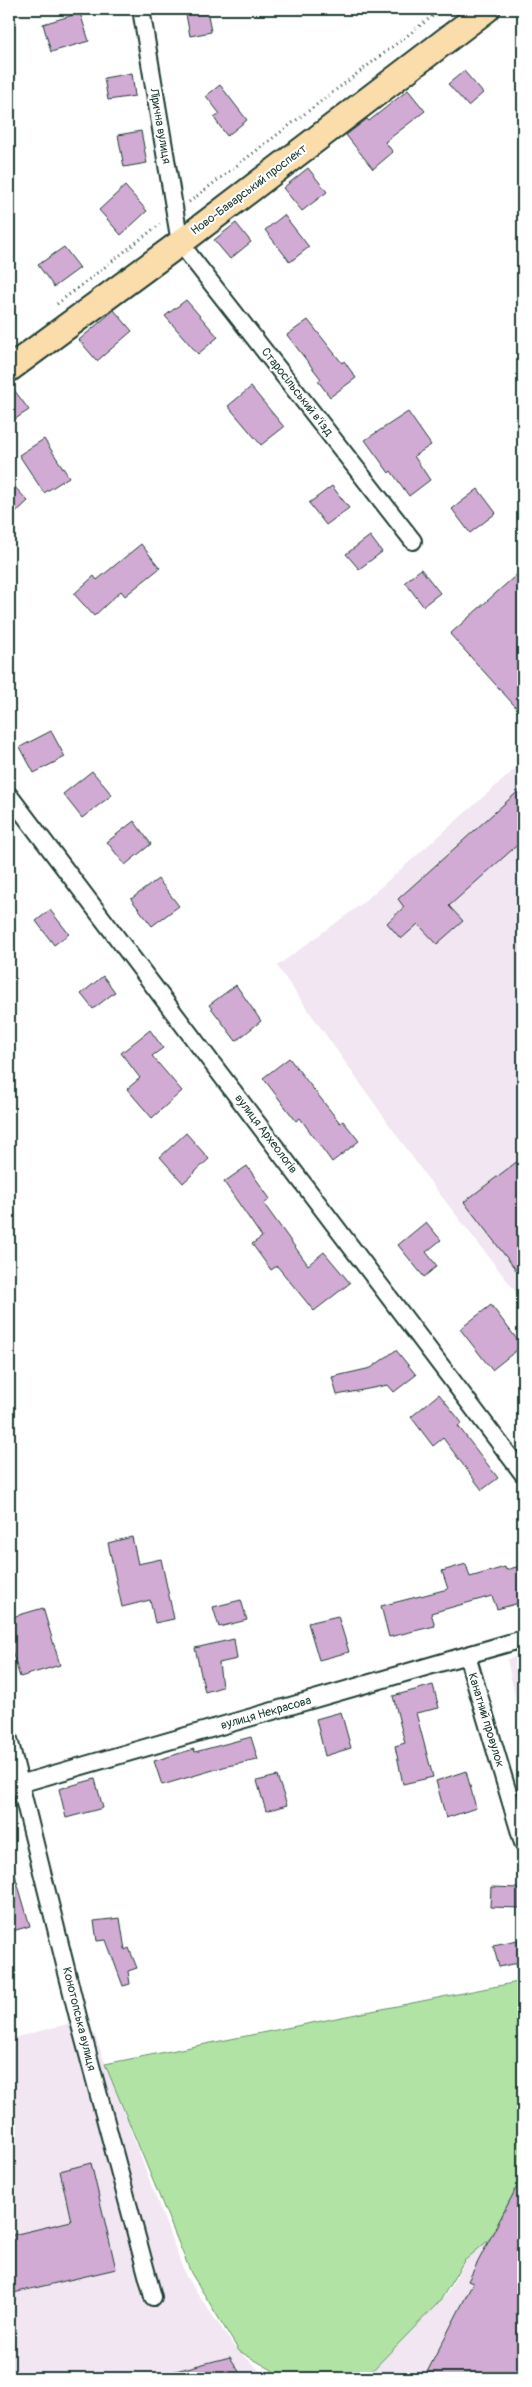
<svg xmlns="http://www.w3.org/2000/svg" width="532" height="2387" font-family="Pangolin,sans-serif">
<rect width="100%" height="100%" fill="#fff"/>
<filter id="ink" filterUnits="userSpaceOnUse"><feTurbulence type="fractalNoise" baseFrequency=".02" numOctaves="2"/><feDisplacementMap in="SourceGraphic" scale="10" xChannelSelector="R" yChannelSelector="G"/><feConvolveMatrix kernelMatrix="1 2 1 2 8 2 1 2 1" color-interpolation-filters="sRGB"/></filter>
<g filter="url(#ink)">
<path fill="#f1e6f2" d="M523,762V1301L425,1175L277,966L359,906Z
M523,1655V1735L507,1659Z
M79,2021L90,2023L186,2277L233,2345L267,2378H9V2039Z
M523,2159V2378H363L446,2295Z"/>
<path fill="#b1e4a4" stroke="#68906c" d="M523,1981V2211L464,2261L440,2301L365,2378H277L272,2370L239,2351L191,2273L105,2064Z"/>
<path fill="#d1abd3" stroke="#1f3d34" d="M185,9H207L211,32L190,36Z
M80,13L89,41L51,52L43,24Z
M464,71L483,93L468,106L448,84Z
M132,73L135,96L108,100L104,78Z
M220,85L247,120L227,136L214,118L220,114L206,96Z
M408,90L425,111L385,142L393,152L373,169L346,135L367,119L369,121Z
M141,131L147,163L124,167L118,135Z
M308,168L327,192L302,211L283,188Z
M125,186L147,211L121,235L99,210Z
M284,215L309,247L290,262L265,230Z
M236,223L251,242L230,259L214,240Z
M64,247L80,268L54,287L38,265Z
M186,300L218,337L198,354L165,316Z
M114,310L132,331L97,361L79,340Z
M308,320L342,363L344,361L356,378L330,397L318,381L321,379L287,335Z
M9,383L29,410L9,423Z
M251,387L284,427L261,445L228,406Z
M408,412L431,445L414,456L430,480L409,496L391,471L389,473L365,440Z
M44,439L69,477L44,493L19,455Z
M9,481L28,501L9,519Z
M332,486L349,508L326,525L309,503Z
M478,489L496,513L470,533L452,509Z
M370,536L382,552L359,569L346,554Z
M141,544L160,568L125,596L121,591L94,616L74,594L94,576L97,580Z
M421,569L440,593L423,606L405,582Z
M523,569V715L450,634Z
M51,731L65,757L34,773L20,747Z
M92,771L112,795L82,818L63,794Z
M523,787V840L449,906L463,921L437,944L418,924L401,939L387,923L404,907L398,899Z
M134,821L151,844L125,865L107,842Z
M158,879L179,906L152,926L131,899Z
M50,910L69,934L54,945L36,921Z
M103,976L115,992L93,1009L81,994Z
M236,985L261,1021L236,1041L209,1005Z
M150,1030L163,1048L152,1056L182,1091L152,1118L127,1089L140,1078L121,1053Z
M289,1058L340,1123L343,1121L359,1141L332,1162L300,1118L296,1121L263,1078Z
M186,1133L209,1159L183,1183L160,1157Z
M523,1157V1279L464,1202Z
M247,1166L270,1199L264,1204L308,1265L324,1252L350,1283L314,1311L277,1266L271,1270L252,1244L262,1237L224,1182Z
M426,1222L441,1240L426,1252L437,1266L424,1277L398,1245Z
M491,1305L522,1346L492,1370L460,1329Z
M396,1350L416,1375L394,1392L388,1385L337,1395L332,1377L371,1368Z
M439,1394L462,1423L458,1426L498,1478L482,1490L443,1438L433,1446L411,1417Z
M132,1537L138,1564L161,1559L174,1619L155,1623L150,1600L122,1607L108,1543Z
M466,1564L470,1577L505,1567L506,1570L523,1565V1602L497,1609L492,1596L431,1613L435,1626L389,1637L381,1606L448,1589L442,1571Z
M241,1600L247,1620L219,1627L213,1607Z
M43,1608L60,1665L20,1677L9,1642V1618Z
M338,1616L349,1652L319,1660L308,1623Z
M234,1639L237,1659L219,1663L222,1687L205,1692L195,1648Z
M433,1685L439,1708L416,1713L433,1777L403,1784L395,1746L405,1743L393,1696Z
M341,1712L351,1748L325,1756L316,1719Z
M251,1737L258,1760L227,1766L162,1785L154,1761L194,1749L195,1752Z
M466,1771L476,1808L446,1818L436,1781Z
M277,1776L287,1805L266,1811L257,1781Z
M95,1779L103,1808L66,1818L59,1789Z
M13,1868L30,1926L9,1932V1869Z
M491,1887L520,1888V1908L490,1907Z
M120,1918L125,1950L129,1948L137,1968L128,1971L130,1984L123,1986L106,1940L97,1941L94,1921Z
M523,1939V1962L499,1967L493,1945Z
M91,2163L116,2269L9,2294V2236L71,2221L60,2171Z
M523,2175V2378H424L473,2283L468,2281Z
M230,2357L243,2378H169L168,2373Z"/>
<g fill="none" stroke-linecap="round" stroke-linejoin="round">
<defs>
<path id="minor" d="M141,9L180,243L413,541
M9,795L523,1474
M467,1655L523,1843
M9,1739L79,2021L153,2297
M9,1787L523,1639"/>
<path id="primary" d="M9,369L180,243L487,9"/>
</defs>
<use href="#minor" stroke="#1f3d34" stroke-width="20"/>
<use href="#primary" stroke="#1f3d34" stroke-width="29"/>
<path stroke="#1f3d34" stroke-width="3" stroke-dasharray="1 4" stroke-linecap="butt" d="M189,202L442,9
M57,304L160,224"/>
<use href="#minor" stroke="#fff" stroke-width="16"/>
<use href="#primary" stroke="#fbddab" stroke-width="25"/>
</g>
</g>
<g text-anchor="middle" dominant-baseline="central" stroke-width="4" stroke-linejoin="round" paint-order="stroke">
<g font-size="12" fill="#1f3d34" stroke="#fff">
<text transform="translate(160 126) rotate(80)">Лірична вулиця</text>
<text transform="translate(249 190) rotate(-37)">Ново-Баварський проспект</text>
<text transform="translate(297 392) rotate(52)">Старосільський в'їзд</text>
<text transform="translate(266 1134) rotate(53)">вулиця Археологів</text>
<text transform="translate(266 1713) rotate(-16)">вулиця Некрасова</text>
<text transform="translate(486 1720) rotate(73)">Канатний провулок</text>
<text transform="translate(79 2019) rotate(76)">Конотопська вулиця</text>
</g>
</g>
<rect width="532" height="2387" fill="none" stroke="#fff" stroke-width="30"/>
<rect x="15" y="15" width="502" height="2357" fill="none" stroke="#1f3d34" stroke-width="2" filter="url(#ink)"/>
</svg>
